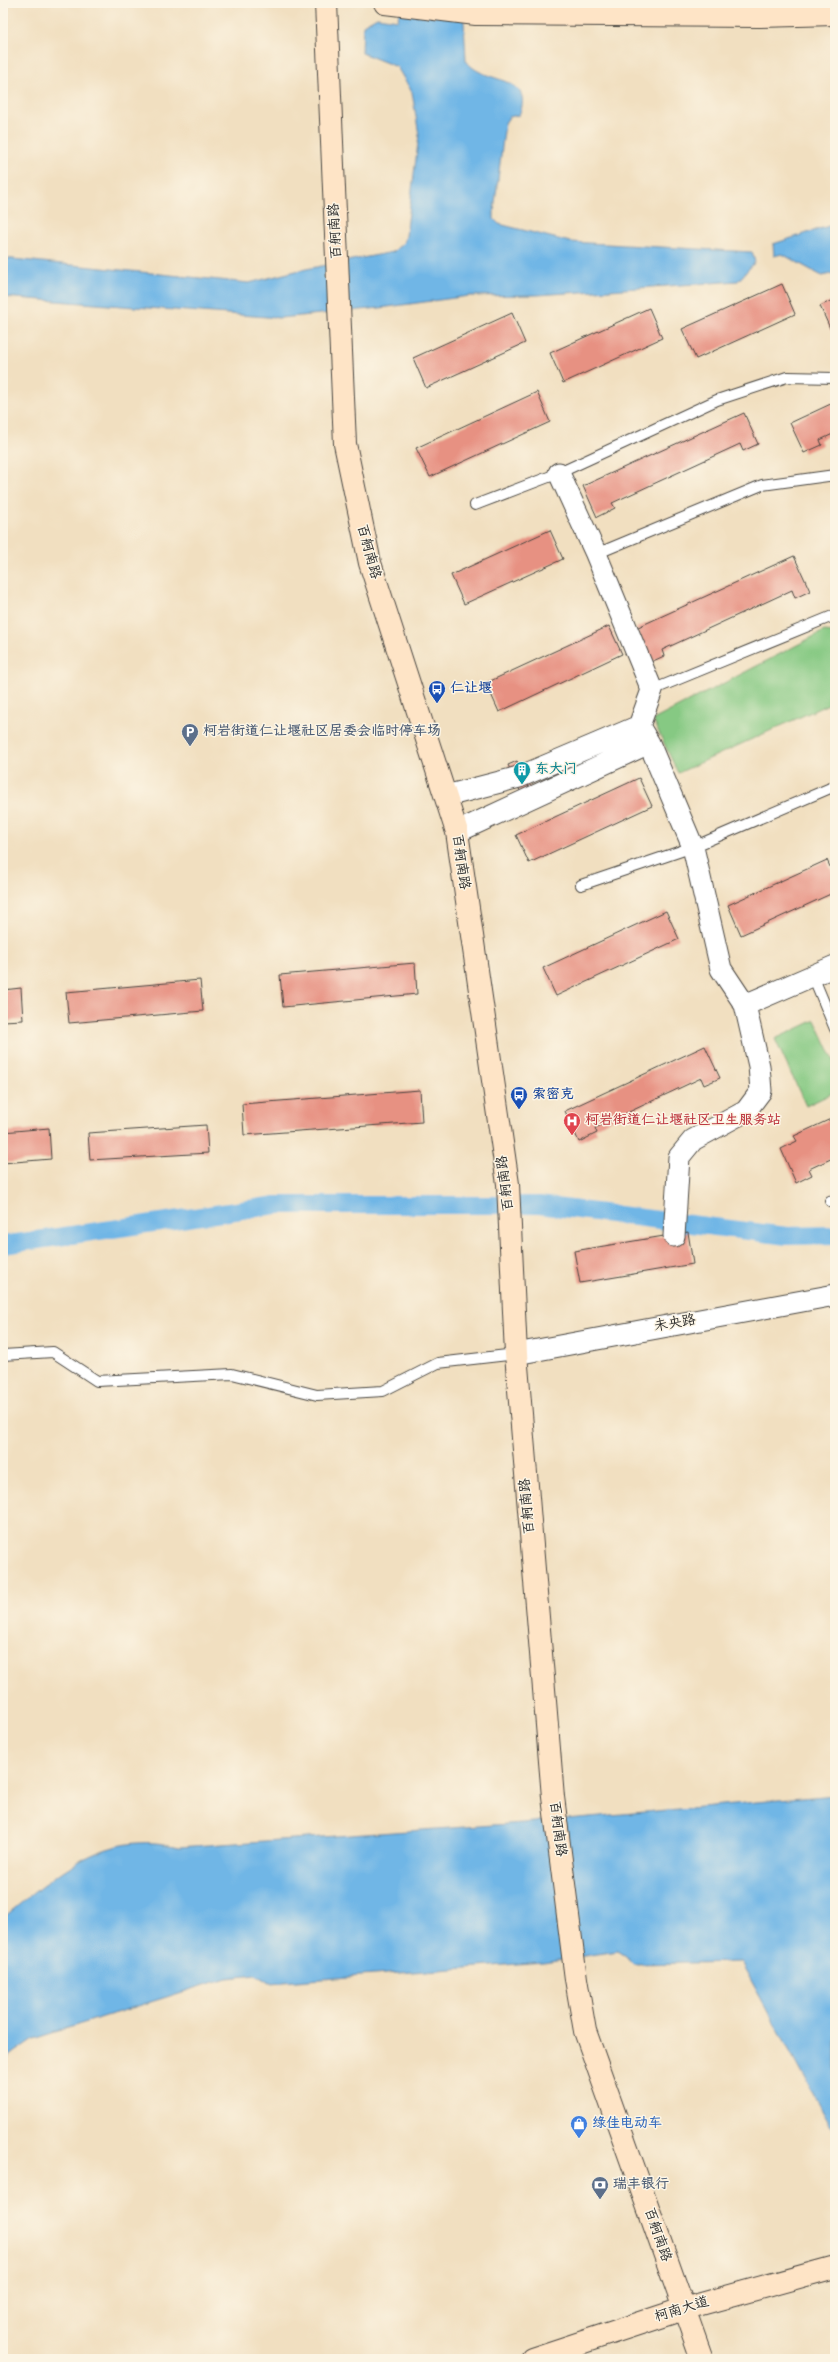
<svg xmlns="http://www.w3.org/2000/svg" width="838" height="2362" font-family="Dekko,'LXGW WenKai TC',sans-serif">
<rect width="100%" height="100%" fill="#fcf5e5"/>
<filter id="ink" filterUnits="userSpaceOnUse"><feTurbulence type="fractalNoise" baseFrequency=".025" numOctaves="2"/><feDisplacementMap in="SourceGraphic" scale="8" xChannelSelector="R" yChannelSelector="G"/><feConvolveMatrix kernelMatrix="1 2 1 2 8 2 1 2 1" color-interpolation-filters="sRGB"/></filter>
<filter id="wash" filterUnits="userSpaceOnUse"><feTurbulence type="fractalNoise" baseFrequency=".012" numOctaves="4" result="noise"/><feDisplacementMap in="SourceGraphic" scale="16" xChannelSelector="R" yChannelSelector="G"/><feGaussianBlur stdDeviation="0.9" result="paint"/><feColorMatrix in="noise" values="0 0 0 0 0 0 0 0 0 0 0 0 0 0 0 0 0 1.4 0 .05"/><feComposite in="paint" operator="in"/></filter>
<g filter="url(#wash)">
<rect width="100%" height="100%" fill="#f1dfc0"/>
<path fill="#86c983" stroke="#587a57" d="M824,631L835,632V701L678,773L653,720Z
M815,1020L835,1063V1092L806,1106L775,1039Z"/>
<path fill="#6fb6e6" stroke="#4d7088" d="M400,3H463L466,60C480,85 537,73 519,115L509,117L505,123L494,211V219L499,224L570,242L752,252L755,262L738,281L538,295L469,296L380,308L280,318L3,297V258L249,283L296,271L393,252L404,242L406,236L419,135L412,92L397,67L362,53L363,25L377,17L398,20Z
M835,224V273L822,276L782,254L774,256L773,244Z
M835,1795V2134L741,1962L633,1964L626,1956L618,1951L543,1962L270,1983L256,1975L227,1978L33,2039L3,2060V1918C55,1875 106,1828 179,1847L522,1823Z"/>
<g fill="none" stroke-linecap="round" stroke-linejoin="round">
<path stroke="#6fb6e6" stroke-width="18" d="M3,1245L276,1205H539L787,1236L835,1235"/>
</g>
<g id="blocks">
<path fill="#e79182" d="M782,284L795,314L696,359L682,329Z
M835,299V335H833L820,306Z
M649,308L662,338L563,383L550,353Z
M512,313L525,343L426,388L413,358Z
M537,392L550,422L430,477L416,448Z
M835,402V433L820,440L822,445L804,453L790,423Z
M744,413L758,444L743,451L740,444L612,503L615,508L597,517L583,486Z
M550,530L563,559L464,604L451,575Z
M794,556L810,591L795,598L792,590L662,650L664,656L651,662L636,628Z
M609,626L622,654L499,712L486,683Z
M517,761L537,804L528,808L508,765Z
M639,778L652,806L529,863L516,835Z
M827,860L835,878V892L741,935L728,905Z
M666,911L679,939L556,996L543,968Z
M415,963L417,994L283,1007L280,975Z
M200,980L203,1011L69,1023L66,992Z
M21,988L23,1020L3,1021V990Z
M705,1046L720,1078L704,1085L701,1078L595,1128L597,1133L579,1142L565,1111Z
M420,1090L422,1122L244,1135L242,1104Z
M835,1117V1157L809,1169L812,1175L796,1183L781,1149L797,1141L794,1136Z
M206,1125L208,1153L90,1160L88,1133Z
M49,1128L51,1159L3,1163V1132Z
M688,1232L693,1264L580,1283L574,1251Z"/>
</g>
</g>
<g filter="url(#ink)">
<use href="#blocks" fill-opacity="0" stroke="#494641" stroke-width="1"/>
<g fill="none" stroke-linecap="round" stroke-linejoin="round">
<defs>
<path id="lane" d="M475,505L559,473L717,400L787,377L835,378
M596,554L762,485L835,475
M652,690L835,615
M581,885L693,847L835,786
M813,976L835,1029
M830,1201L835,1200
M3,1355L53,1352L97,1381L232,1374L317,1395L383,1391L438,1363L516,1354"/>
<path id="street" d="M559,473L596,554L652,690L639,726L649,743L693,847L721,969L745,1005L759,1066L761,1091L746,1111L693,1140L679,1157L674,1236
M446,796L519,777L639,726
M457,832L649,743
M745,1005L835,966
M516,1354L835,1295"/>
<path id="secondary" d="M326,3L345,444L370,563L457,832L508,1184L516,1354L553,1797L576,1979L585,2031L702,2359
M385,3L476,14L760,16L835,14
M532,2359L683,2309L835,2267"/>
</defs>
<use href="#lane" stroke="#494641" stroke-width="12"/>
<use href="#street" stroke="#494641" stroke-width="23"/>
<use href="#secondary" stroke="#494641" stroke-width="24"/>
<use href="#lane" stroke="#fff" stroke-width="10"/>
<use href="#street" stroke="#fff" stroke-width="21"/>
<use href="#secondary" stroke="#fee4c6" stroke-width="22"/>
</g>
</g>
<defs>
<symbol id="bus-pin" viewBox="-11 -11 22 30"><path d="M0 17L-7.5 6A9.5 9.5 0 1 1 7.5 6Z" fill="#1a4fb4" stroke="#fcf5e5"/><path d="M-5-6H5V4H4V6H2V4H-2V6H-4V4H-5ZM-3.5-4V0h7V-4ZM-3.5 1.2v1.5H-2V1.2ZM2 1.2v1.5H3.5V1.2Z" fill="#fff"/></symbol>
<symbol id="parking-pin" viewBox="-11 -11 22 30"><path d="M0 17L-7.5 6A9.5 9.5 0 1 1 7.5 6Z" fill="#5c6f8a" stroke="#fcf5e5"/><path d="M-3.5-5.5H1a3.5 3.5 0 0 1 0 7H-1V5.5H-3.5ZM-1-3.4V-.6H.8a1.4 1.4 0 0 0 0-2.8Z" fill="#fff"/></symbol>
<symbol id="building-pin" viewBox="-11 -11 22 30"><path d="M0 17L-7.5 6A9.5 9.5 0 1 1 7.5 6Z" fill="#0f9aa8" stroke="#fcf5e5"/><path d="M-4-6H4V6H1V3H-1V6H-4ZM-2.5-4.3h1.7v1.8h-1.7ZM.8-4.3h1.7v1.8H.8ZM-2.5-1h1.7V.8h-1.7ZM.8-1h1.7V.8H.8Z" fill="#fff"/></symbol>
<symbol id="hospital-pin" viewBox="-11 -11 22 30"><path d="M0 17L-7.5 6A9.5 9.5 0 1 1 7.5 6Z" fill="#e0444e" stroke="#fcf5e5"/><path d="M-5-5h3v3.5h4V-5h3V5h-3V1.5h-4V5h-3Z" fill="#fff"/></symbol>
<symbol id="shop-pin" viewBox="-11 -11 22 30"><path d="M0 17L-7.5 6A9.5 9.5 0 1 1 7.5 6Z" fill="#3f7fe0" stroke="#fcf5e5"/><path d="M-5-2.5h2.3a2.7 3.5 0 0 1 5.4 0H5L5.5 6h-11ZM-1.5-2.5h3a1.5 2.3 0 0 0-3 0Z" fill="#fff"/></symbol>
<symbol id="bank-pin" viewBox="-11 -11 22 30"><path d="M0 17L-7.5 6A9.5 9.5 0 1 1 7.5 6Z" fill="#5c6f8a" stroke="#fcf5e5"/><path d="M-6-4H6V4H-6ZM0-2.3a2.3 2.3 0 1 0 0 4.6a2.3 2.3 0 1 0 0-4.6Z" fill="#fff"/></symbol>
</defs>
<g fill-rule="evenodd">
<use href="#bus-pin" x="427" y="679" width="20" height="27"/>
<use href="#parking-pin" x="180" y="722" width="20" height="27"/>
<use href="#building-pin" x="512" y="760" width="20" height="27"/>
<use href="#bus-pin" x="509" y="1085" width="20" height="27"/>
<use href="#hospital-pin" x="562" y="1111" width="20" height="27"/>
<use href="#shop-pin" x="569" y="2114" width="20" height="27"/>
<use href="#bank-pin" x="590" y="2175" width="20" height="27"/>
</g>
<g text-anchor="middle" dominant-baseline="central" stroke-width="3" stroke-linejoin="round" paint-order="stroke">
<g font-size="14" fill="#2b2b2b" stroke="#fcf5e5">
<text transform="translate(336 231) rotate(-93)">百舸南路</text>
<text transform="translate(368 552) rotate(75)">百舸南路</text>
<text transform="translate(460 862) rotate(82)">百舸南路</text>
<text transform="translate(506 1183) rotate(-97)">百舸南路</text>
<text transform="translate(675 1324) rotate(-10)">未央路</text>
<text transform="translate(528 1506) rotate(-95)">百舸南路</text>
<text transform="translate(557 1829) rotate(83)">百舸南路</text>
<text transform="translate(657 2235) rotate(71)">百舸南路</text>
<text transform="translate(682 2310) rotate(-17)">柯南大道</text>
</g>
<g font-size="14" font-weight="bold" fill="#164399" stroke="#fcf5e5" text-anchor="start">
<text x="450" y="689">仁让堰</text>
<text x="532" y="1095">索密克</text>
</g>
<g font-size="14" font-weight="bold" fill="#4e5e75" stroke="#fcf5e5" text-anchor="start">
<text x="203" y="732">柯岩街道仁让堰社区居委会临时停车场</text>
<text x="613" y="2185">瑞丰银行</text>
</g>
<g font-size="14" font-weight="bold" fill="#0d838f" stroke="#fcf5e5" text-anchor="start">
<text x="535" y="770">东大门</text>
</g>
<g font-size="14" font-weight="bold" fill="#be3a42" stroke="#fcf5e5" text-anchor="start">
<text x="585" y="1121">柯岩街道仁让堰社区卫生服务站</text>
</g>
<g font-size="14" font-weight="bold" fill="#366cbe" stroke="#fcf5e5" text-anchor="start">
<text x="592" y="2124">绿佳电动车</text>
</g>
</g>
<rect width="838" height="2362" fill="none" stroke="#fcf5e5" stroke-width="16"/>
</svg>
